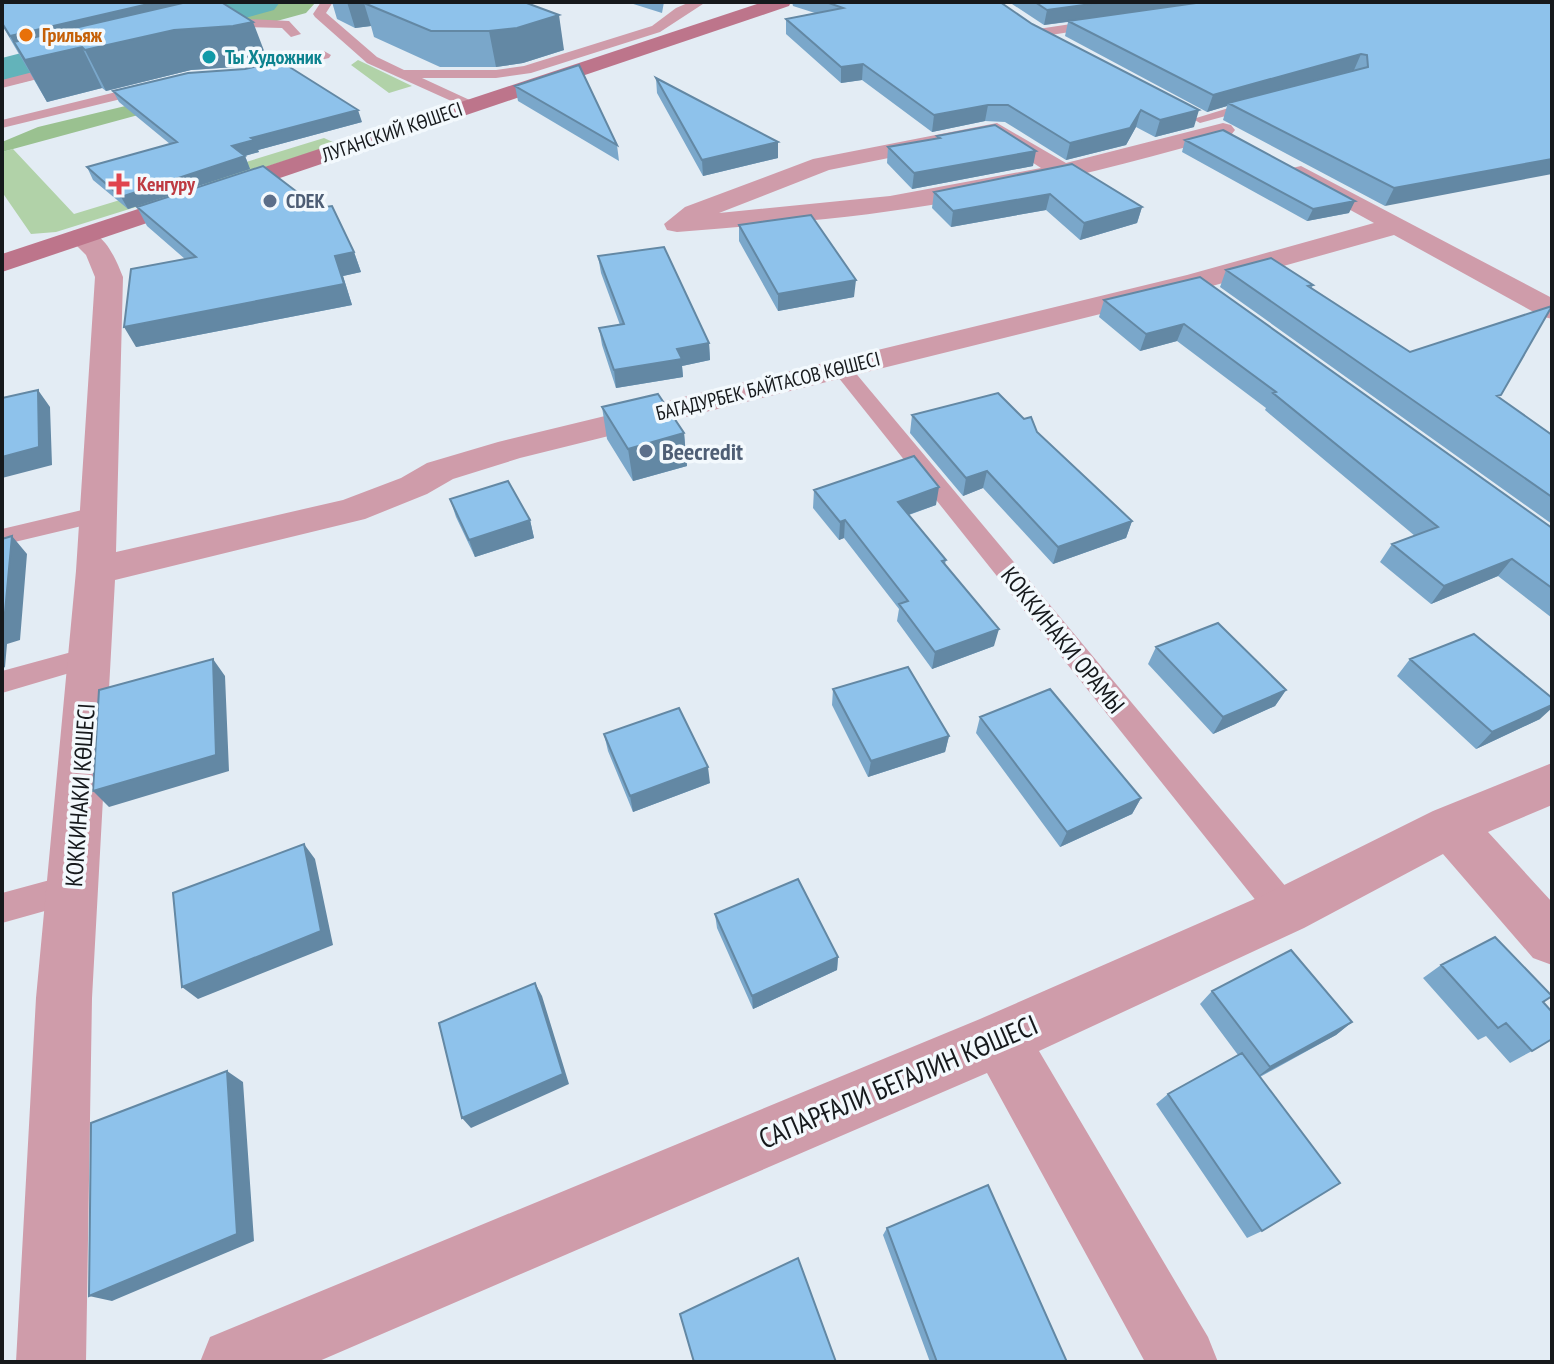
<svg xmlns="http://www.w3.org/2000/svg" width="1554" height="1364" font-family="'PT Sans Narrow',sans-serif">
<rect width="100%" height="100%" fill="#e3ecf4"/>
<path fill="#b1d2a8" d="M358,60L412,86L389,93L351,65Z
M324,138L337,144L207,186L197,177Z
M13,149L74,214L179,182L187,191L56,232L31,234L2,192V152Z"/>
<path fill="#9ac190" d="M270,2H316L306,13L240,31L2,87V74Z
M246,77L175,105L2,152V142L38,127Z"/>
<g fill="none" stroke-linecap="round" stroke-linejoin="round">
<path fill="#63b3ba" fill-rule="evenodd" d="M218,2H280L274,10L2,84V58Z"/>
<path fill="#cf9caa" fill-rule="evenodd" d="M321,2H333L326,13L377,57L404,70H496L524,66L652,26L676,8L690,2H706L660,32L531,73L496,78H422L474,102L476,105L469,109L367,63L315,17L313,14Z
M246,19L289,21L301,34L291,37L282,28L246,27L217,35L211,31Z
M1104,19L1108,20V26L1038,37L1032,33L1038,29Z
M324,51L331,55L329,58L249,77L242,73Z
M68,63L73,64V70L2,88V80Z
M153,83L160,87L158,90L2,128V120Z
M1261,98L1268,102L1266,105L1200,123L1193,119Z
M841,362L848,364L1297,900L1302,911L1297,922L1285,927L1273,922L834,372L831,368L834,364Z
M99,506L107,508L111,514L107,520L2,545V529Z
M90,647L100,650L104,657L100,664L2,693V671Z
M72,874L84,878L88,889L84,900L2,923V893Z"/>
<path fill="#cf9caa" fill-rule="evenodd" d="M997,123L1066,163L1223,123L1231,125L1235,130L1231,135C1131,162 1033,189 931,205C847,219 762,225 677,232L667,230L664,224L685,207L813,159ZM993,137L1041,168L890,196L719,213L829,170Z
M1301,166L1552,298V319L1541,316L1394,235L1205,288L520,458L453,479L427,494L365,519L115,580L92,998L86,1362H16L36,998L76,571L95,277L86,255L68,237L72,231C102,224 114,255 123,277L116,552L343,500L401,478L427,463L498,442L1187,275L1374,223L1292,178L1289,173L1292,168Z
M1552,763V805L1488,832L1552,902V965L1533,958L1443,854L1304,928L1039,1051L1208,1337L1218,1362H1145L987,1073L317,1362H200L210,1337L980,1019L1266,894L1433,811Z"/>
<path fill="#bd758b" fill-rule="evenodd" d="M763,2H791L789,6L2,272V254Z"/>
</g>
<path fill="#7aa7ca" d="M2,2H178V4L268,61L249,66L191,70L106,91L102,88L47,102L2,25Z
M332,2H524L564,50L523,63L496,67H440L374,37L371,26L355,28L337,19Z
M627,2H664L662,13Z
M792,2H1000L1032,24L1194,127L1155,137L1136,127L1126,145L1066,160L1005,122L985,121L932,132L862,80L841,83L786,34V19L815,13L793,6Z
M1009,2H1552L1385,206L1223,120L1227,106L1207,112L1065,36L1068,22L1044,25Z
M656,78L778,142V158L703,176L657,93Z
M515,86L617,145L619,161L518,101Z
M113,91L362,122L258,150L259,152L245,156L250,169L128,209L93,180L87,167L170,144L119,102Z
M937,136L1033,166L912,189L887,163L888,147L937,139Z
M1185,140L1349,213L1307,221L1182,152Z
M1072,164L1142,207L1137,223L1080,240L1046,210L951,227L932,208L934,192Z
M137,207L354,252L361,272L343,276L352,305L136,347L185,259L147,226Z
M739,225L854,297L778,311L739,241Z
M598,256L709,343L710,360L682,366L683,377L616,388L602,345L599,328L620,325L601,273Z
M1226,270L1313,285L1311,289L1410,352L1499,398L1552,435V524L1220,287Z
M1200,277L1552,528V618L1498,576L1431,604L1380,562L1392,544L1415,536L1265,410L1266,408L1177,341L1140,351L1099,317L1104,300Z
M602,407L684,433L687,466L633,481L607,439Z
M912,415L1037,432L1132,521L1126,538L1053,564L983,488L963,496L910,433Z
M814,490L936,505L909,515L946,560L945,564L994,646L932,669L897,621L899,609L844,538L839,540L813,508Z
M450,499L530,520L534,538L475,557L456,517Z
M1156,647L1286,690L1275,706L1213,734L1148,664Z
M1410,659L1540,719L1476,749L1397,676Z
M833,689L949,736L945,752L868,777L832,705Z
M980,717L1141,798L1132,814L1060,847L976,733Z
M604,734L710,783L633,812L608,751Z
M715,914L838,957L837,970L753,1009L717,928Z
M1441,965L1543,1002L1532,1051L1510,1063L1486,1036L1478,1040L1423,978Z
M1212,991L1352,1022L1336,1035L1260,1077L1262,1231L1247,1238L1156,1104L1168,1094L1238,1055L1200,1004Z
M887,1228L1067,1362H930L883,1235Z"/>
<path fill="#6388a4" d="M157,2H178L189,29L253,22L268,61L249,66L191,70L106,91L85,50L82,47L102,88L47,102L10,36Z
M347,2H382L364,3L371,26L355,28Z
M1106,2H1206L1044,25L1047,10Z
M559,15L564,50L523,63L496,67L489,31Z
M1361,54L1354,70L1228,103L1227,106L1207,112L1213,95Z
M863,64L862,80L841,83V67Z
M988,105L985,121L932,132L934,115Z
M358,110L362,122L258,150L259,152L237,158L232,146L251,138Z
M1141,110L1136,127L1126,145L1066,160L1070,143Z
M1199,110L1194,127L1155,137L1160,120Z
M778,142V158L703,176L702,160Z
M1036,151L1033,166L912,189L914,173Z
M245,156L250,169L128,209L121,197Z
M1552,159V174L1385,206L1394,188Z
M1050,194L1046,210L951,227L953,211Z
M1355,201L1349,213L1307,221L1313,209Z
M1142,207L1137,223L1080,240L1084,223Z
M354,252L361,272L343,276L352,305L136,347L124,327L335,256Z
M856,280L854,297L778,311V294Z
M1184,324L1177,341L1140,351L1146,334Z
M709,343L710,360L682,366L683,377L616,388L614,370L677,349Z
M38,390L50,407L52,465L2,478V457Z
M684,433L687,466L633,481L628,449Z
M987,471L983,488L963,496L966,478Z
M939,487L936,505L896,519L898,502Z
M530,520L534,538L475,557L469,540Z
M845,520L844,538L839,540L840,522Z
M1132,521L1126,538L1053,564L1058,547Z
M12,536L27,554L20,640L7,644L5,667L2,669V624Z
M1512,559L1498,576L1431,604L1444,586Z
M999,629L994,646L932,669L935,652Z
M213,659L225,676L229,771L109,807L93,791Z
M1286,690L1275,706L1213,734L1223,717Z
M1552,705V708L1540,719L1476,749L1492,732Z
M949,736L945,752L868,777L871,761Z
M708,767L710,783L633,812L630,796Z
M1141,798L1132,814L1060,847L1067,832Z
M304,844L315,859L333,945L198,999L182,987Z
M838,957L837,970L753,1009L752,996Z
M535,983L542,996L569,1084L471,1128L462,1118Z
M1352,1022L1336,1035L1256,1078L1270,1067Z
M227,1071L243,1082L254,1241L112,1301L89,1296Z"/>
<path fill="#8ec2eb" stroke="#6388a4" stroke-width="2" d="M2,2H157L10,36L2,23Z
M187,2H221L253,22L233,26L174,30L85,50L82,47L25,60L14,42Z
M367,2H524L559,15L517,28L489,31H431L364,3Z
M826,2H1000L1032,24L1199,110L1160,120L1141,110L1130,128L1070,143L1008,105H988L934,115L863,64L841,67L786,19L843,8Z
M1035,2H1106L1047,10Z
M1203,2H1552V159L1394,188L1228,103L1368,67L1367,55L1361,54L1213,95L1068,21Z
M280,61L358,110L251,138L254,140L232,146L245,156L121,197L87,167L177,142L113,91L188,73L245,69Z
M579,65L617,145L515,86Z
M656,78L778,142L702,160Z
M995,125L1036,151L914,173L888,147L940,138L937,136Z
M1223,130L1355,201L1313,209L1185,140Z
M1072,164L1142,207L1084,223L1050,194L953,211L934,192Z
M263,166L318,208L332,206L354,252L335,256L344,284L124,327L131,269L196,257L137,207Z
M811,215L856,280L778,294L739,225Z
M664,247L709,343L677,349L682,359L614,370L599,328L624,324L598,256Z
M1271,258L1313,285L1308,286L1410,352L1552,306L1501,395L1497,396L1552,435V497L1226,270Z
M1200,277L1552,528V588L1512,559L1444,586L1392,544L1438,527L1273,393L1276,392L1184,324L1146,334L1104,300Z
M38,390L39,447L2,457V398Z
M998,393L1024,419L1031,417L1037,432L1132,521L1058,547L987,471L966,478L912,415Z
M658,394L684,433L628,449L602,407Z
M914,456L939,487L898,502L946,560L942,561L999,629L935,652L899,604L908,601L845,520L840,522L814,490Z
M508,481L530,520L469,540L450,499Z
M12,536L4,623L2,624V539Z
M1218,623L1286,690L1223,717L1156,647Z
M1474,634L1552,698V705L1492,732L1410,659Z
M213,659L216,755L93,791L99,690Z
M908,667L949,736L871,761L833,689Z
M1050,689L1141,798L1067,832L980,717Z
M679,708L708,767L630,796L604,734Z
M304,844L321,931L182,987L173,893Z
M798,879L838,957L752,996L715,914Z
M1495,937L1552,996L1543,1002L1552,1012V1039L1532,1051L1506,1023L1498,1028L1441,965Z
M1291,950L1352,1022L1270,1067L1212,991Z
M535,983L563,1074L462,1118L439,1023Z
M1242,1053L1340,1183L1262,1231L1168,1094Z
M227,1071L237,1234L89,1296L91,1123Z
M988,1185L1067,1362H937L887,1228Z
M798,1258L836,1362H694L680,1314Z"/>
<circle fill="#e8710a" stroke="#f3f9fd" stroke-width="3" cx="26" cy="35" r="8"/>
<circle fill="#0f9aa8" stroke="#f3f9fd" stroke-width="3" cx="209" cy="57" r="8"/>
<path fill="#e0444e" stroke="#f3f9fd" stroke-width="3" d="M115 172h8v8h8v8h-8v8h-8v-8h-8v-8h8z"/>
<g fill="#5c6f8a" stroke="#f3f9fd" stroke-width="3">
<circle cx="270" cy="201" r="8"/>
<circle cx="646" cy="451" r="8"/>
</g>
<g text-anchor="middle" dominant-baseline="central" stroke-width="7" stroke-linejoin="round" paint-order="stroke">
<g font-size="20" font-weight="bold" fill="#c56008" stroke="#f3f9fd" text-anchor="start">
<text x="42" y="35">Грильяж</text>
</g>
<g font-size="20" font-weight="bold" fill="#0d838f" stroke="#f3f9fd" text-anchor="start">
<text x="225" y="57">Ты Художник</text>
</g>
<g font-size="20" fill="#16191c" stroke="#f3f9fd">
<text transform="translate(392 132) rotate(-19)">ЛУГАНСКИЙ КӨШЕСІ</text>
<text transform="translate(768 386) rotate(-14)">БАГАДУРБЕК БАЙТАСОВ КӨШЕСІ</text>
</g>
<g font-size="20" font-weight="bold" fill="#be3a42" stroke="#f3f9fd" text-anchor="start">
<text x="137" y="184">Кенгуру</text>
</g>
<g font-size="20" font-weight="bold" fill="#4e5e75" stroke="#f3f9fd" text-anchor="start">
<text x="286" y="201">CDEK</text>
</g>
<g font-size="24" font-weight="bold" fill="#4e5e75" stroke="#f3f9fd" text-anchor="start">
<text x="662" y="451">Beecredit</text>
</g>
<g font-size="24" fill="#16191c" stroke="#f3f9fd">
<text transform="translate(1063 640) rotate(51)">КОККИНАКИ ОРАМЫ</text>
<text transform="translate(80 795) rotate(-86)">КОККИНАКИ КӨШЕСІ</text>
</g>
<g font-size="28" fill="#16191c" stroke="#f3f9fd">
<text transform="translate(898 1081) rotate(-23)">САПАРҒАЛИ БЕГАЛИН КӨШЕСІ</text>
</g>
</g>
<rect width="1554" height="1364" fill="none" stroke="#16191c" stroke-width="8"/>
</svg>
